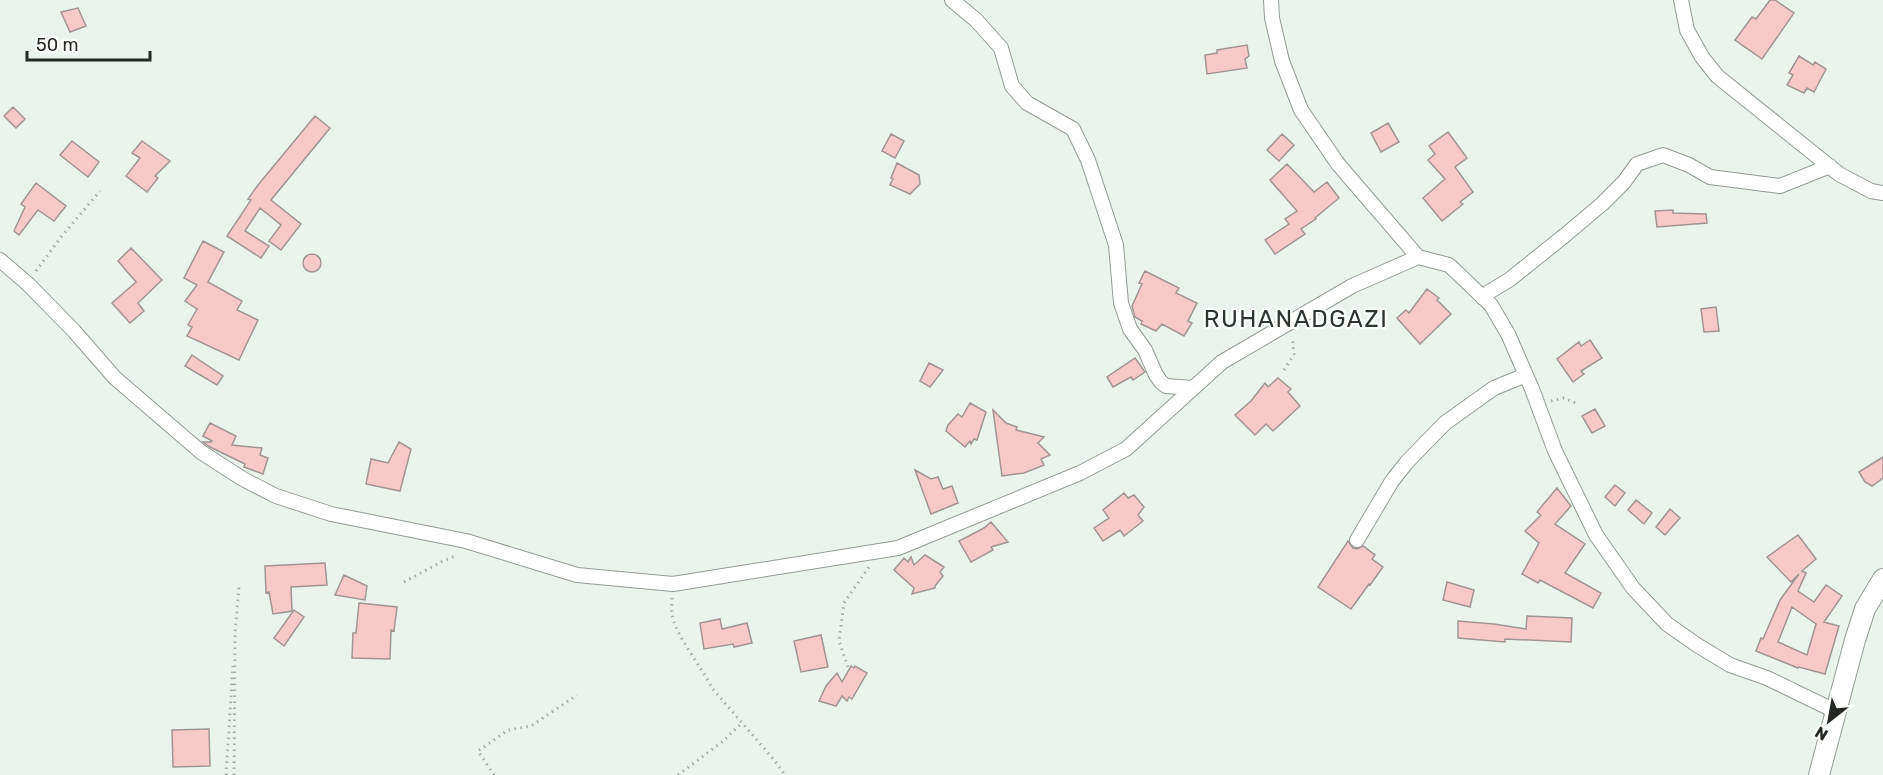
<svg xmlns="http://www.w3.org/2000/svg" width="1883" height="775" font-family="Rubik,sans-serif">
<rect width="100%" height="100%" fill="#eaf4ec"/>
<path fill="#f7cac9" stroke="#a29494" stroke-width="1.5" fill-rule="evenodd" d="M1770,0H1775L1794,13L1762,59L1735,40L1752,17L1756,19Z
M78,8L86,26L70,32L61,12Z
M1247,45L1249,56L1245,59L1247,68L1207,74L1205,55L1217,53V50Z
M1799,56L1813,65L1815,62L1826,69L1814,92L1807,88L1804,93L1787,85L1793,75L1789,73Z
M13,107L25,119L16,128L4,116Z
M315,116L330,128L271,200L301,224L281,250L269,241L281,225L260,208L245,231L269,246L261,258L227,236L251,200L248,199L258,185Z
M1388,123L1399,142L1381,152L1371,133Z
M1448,132L1467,158L1455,167L1473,192L1460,202L1463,204L1442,221L1423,198L1445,179L1428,160L1435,154L1429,146Z
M891,134L904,141L895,158L882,151Z
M1282,134L1294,145L1279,161L1267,150Z
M72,141L99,162L88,177L60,155Z
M142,141L170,161L155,176L158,178L147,192L126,176L140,158L132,153Z
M897,163L919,175L920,184L910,194L890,185L893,179L891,178Z
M1287,164L1314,192L1327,182L1339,198L1315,218L1316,219L1301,229L1305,234L1275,254L1265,240L1289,224L1285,219L1297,211L1270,180Z
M36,183L66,206L54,221L38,210L19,235L14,231L25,207L21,204Z
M1673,210V213L1706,214L1707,223L1657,227L1655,211Z
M203,241L224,252L208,282L242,301L237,310L258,320L239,360L187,336L192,327L188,325L197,309L185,301L197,285L184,278Z
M131,248L162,280L138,303L144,311L130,323L112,303L136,282L118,261Z
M303 263a9 9 0 1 1 18 0a9 9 0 1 1-18 0Z
M1145,271L1179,288L1176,293L1197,303L1188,321L1192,323L1184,336L1162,324L1156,331L1141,324L1142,321L1135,317L1132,306L1142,284L1139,283Z
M1427,289L1439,298L1437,300L1451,314L1420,344L1397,318L1406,310L1409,313Z
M1716,307L1719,331L1704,332L1701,309Z
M1590,340L1602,358L1581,371L1584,374L1573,382L1557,359L1579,342L1581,346Z
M192,355L223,376L217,385L185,366Z
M1135,358L1145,372L1133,380L1131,377L1113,387L1107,377Z
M929,363L943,370L930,387L920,381Z
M1278,378L1291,389L1288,392L1300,406L1273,431L1266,424L1255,435L1235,415L1251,401L1265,383L1268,387Z
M970,403L986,412L977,440L974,439L971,444L970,441L965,447L946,431L948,425L958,414L962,417Z
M1595,409L1605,426L1592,433L1582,416Z
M993,410L1006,423L1017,427L1016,430L1044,437L1038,443L1050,455L1041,459L1044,465L1024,473L1002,476Z
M210,423L236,436L232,445L262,448L260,455L268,458L263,474L244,467L245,464L210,447L203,442H211L212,441L203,436Z
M399,442L411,449L400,491L366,484L371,459L388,463Z
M1883,457V478L1872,486L1865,482L1859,472Z
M915,470L931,479L938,477L943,489L952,486L958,503L931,514Z
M1615,485L1625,493L1615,506L1605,497Z
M1557,488L1571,506L1555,524L1585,544L1565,573L1601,593L1593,608L1540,580L1538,583L1522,574L1539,543L1525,531L1541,515L1537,512Z
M1124,493L1128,498L1134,495L1144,507L1138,515L1143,521L1124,536L1120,530L1103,541L1094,528L1109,518L1103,510Z
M1636,500L1652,513L1644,524L1628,510Z
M1670,509L1680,518L1665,535L1656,527Z
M991,522L1008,542L991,547L993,550L971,562L959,541L984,528Z
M1798,535L1816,559L1802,571L1806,573L1798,591L1814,602L1826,585L1842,596L1824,622L1839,626L1825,674L1799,667L1798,668L1756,651L1761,638L1763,639L1780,600L1799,574L1791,582L1767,557ZM1792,607L1816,624L1807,655L1778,642Z
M1348,541L1353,548L1357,549L1363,546L1375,555L1372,559L1383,567L1370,585L1369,584L1351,609L1318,587Z
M925,555L944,567L940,572L943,576L935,586V588L912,594L914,588L894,570L904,558L908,562L911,557L914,565Z
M325,563L327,585L291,587L292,611L273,614L269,592L266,593L265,566Z
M344,575L367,586L365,600L335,595Z
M1447,582L1474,590L1470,607L1443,600Z
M359,603L397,607L394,631L391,630L390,659L352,658L353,633H356Z
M294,610L304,617L284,646L274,638Z
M1527,616L1572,618L1571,642L1505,639V642L1458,638V621L1494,624L1526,629Z
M720,619L722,629L747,623L752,643L734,647L733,644L704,649L700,623Z
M821,635L828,667L801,672L794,641Z
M851,666L854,668L855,666L867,673L852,699L849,697L847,701L842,696L836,706L819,701L826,686L837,673L842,682Z
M209,729L210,766L173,767L172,730Z"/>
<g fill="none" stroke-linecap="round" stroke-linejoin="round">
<defs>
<path id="street" d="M952,0L976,20L1001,48L1012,86L1027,103L1073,129L1088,160L1116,245L1121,303L1130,329L1145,350L1156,375L1161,382L1166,386L1193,388
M1271,0L1272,18L1282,61L1301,110L1338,164L1418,257L1449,265L1491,305L1508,334L1532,389L1555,451L1596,535L1633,588L1667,624L1697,645L1730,665L1767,678L1835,711
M1681,0L1687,30L1702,57L1717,76L1839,174L1871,191L1883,193
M0,260L28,284L74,331L115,378L201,452L243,479L276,496L331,514L466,541L577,575L673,584L898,548L1080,473L1126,449L1222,362L1352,286L1418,257
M1483,298L1489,292L1509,280L1564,236L1602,204L1624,182L1637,164L1663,155L1689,165L1710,177L1780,186L1830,166
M1357,540L1392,481L1407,462L1445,423L1494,388L1526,375"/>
<path id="secondary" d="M1819,775L1855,640L1865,609L1883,579"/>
</defs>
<use href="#street" stroke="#939d95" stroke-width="16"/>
<use href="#secondary" stroke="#939d95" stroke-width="22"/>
<path stroke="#a6aea8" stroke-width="3" stroke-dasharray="1.5 4.5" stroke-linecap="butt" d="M36,271L61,237L100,191
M1284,370L1294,354L1292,337
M1551,401L1564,398L1578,404
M404,582L441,562L457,555
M672,598C672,603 671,608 672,612C673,633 702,667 712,688L775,761L785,775
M848,667L839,641L844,603L869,567
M226,775L233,666
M234,775L235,634L239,587
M494,775L478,751L508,730L531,726L577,695
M678,775L722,742L742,723"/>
<use href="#street" stroke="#fff" stroke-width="14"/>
<use href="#secondary" stroke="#fff" stroke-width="20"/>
</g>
<g text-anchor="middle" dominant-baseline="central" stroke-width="4.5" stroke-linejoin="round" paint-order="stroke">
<g font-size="24" letter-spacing="1.5" fill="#2d352f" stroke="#fdfffd">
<text x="1296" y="319">RUHANADGAZI</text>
</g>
</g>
<g transform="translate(1829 721) rotate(211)" stroke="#fdfffd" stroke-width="4.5" paint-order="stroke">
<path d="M0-4.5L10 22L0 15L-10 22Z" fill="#242825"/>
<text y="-9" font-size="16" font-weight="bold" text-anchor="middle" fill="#242825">N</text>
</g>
<path d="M27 51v9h123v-9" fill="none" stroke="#242825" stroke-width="3"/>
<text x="36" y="51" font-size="18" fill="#242825" stroke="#fdfffd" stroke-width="4.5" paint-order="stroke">50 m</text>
</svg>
